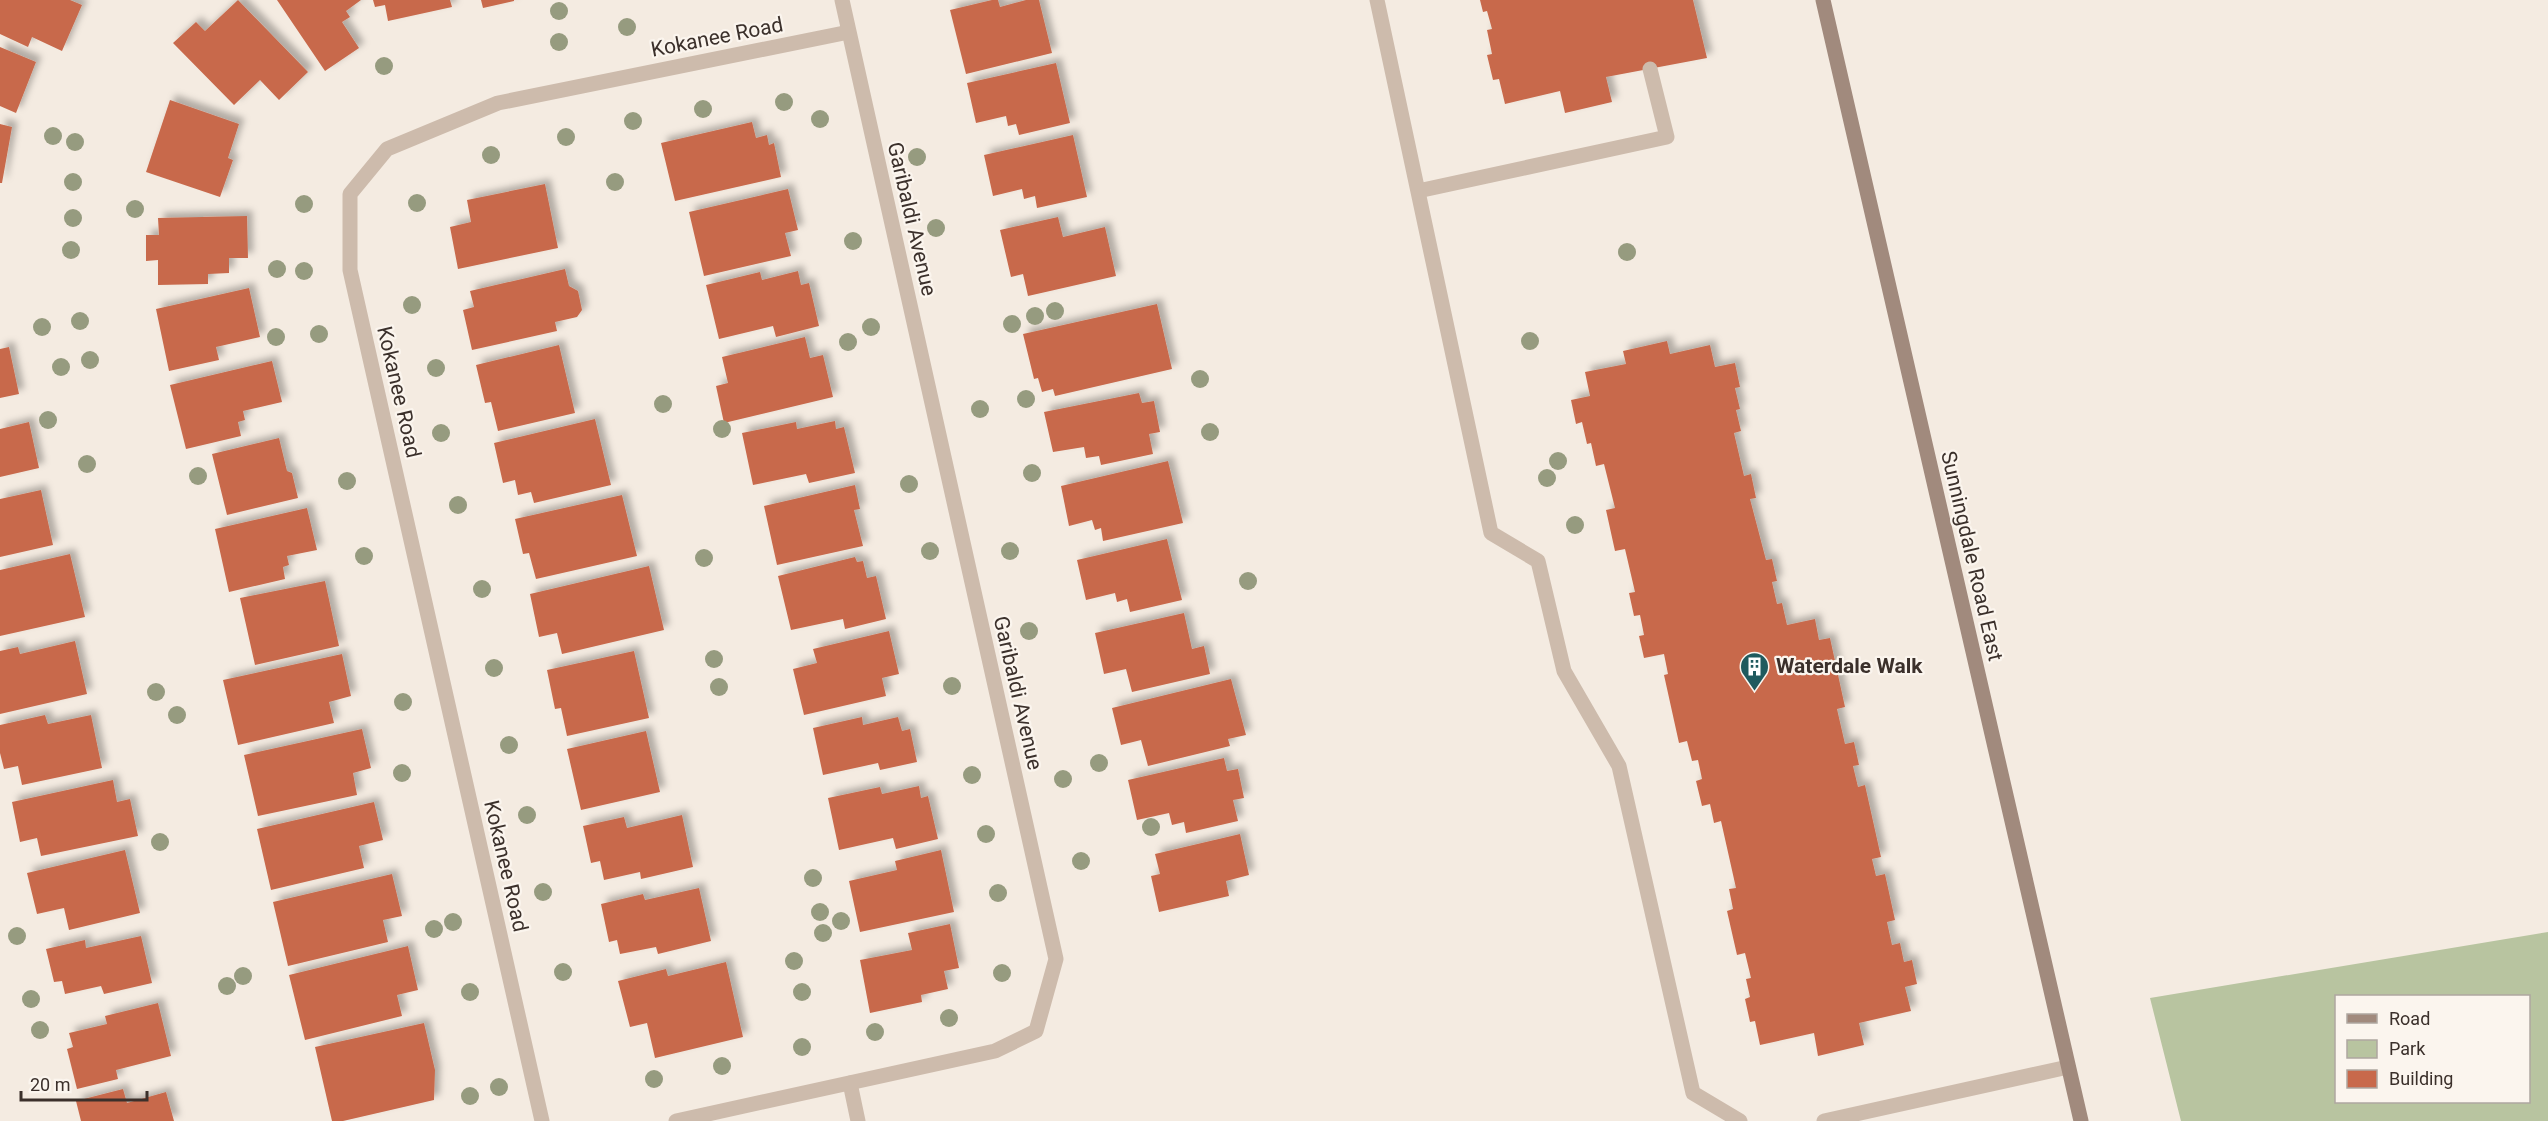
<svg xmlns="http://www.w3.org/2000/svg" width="2548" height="1121" font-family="Roboto,sans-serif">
<defs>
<filter id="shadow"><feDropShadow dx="5.5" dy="-5.5" stdDeviation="3" flood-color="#0004"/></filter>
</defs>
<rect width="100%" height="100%" fill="#f4ebe1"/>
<path fill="#b8c4a0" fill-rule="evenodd" d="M2548,932V1121H2181L2150,998ZM2336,996H2528V1102H2336Z"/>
<path fill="#c8694b" filter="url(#shadow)" d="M0,0H70L82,5L62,51L32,37L28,47L0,34Z
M238,0L308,72L279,100L260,80L234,105L173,43L196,22L205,31Z
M277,0H361L346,11L350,17L342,22L359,48L325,71Z
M373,0H450L452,7L388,21L385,5L375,7Z
M481,0H514V1L483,8Z
M992,0H998L1000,7L1026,0H1039L1052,53L966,74L950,10Z
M1480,0H1693L1707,58L1606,77L1612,102L1565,113L1560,91L1505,104L1499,79L1493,80L1487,55L1492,54L1487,30L1492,29L1487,11L1483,12Z
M0,47L36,62L16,113L0,106Z
M1056,63L1070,123L1019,135L1016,124L1008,126L1006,116L976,123L967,83Z
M170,100L239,124L228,158L233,160L220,197L146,172Z
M752,122L756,138L767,135L769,145L774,143L781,177L675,201L661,143Z
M0,124L12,127L2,183H0Z
M1073,135L1087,197L1037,208L1035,196L1024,199L1022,189L993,196L984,155Z
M545,184L558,248L458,269L450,227L471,222L467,200Z
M788,189L798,230L785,233L791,256L704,276L689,212Z
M247,216L248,258H229V273L208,274V284L158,285V260L146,261V235H159L158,218Z
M1058,217L1063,237L1105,227L1116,276L1028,296L1023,274L1011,277L1000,230Z
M565,269L569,286L578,291L582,310L577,317L555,322L557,331L472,350L463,310L474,307L470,291Z
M798,271L801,285L809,283L819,326L776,337L773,326L719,339L706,285L760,272L762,280Z
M249,288L260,337L216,347L219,360L169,371L156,309Z
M1157,304L1172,369L1055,396L1053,389L1042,392L1038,378L1034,379L1023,334Z
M805,337L810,358L823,355L833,397L724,423L716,386L728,383L722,357Z
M1667,341L1670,354L1710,345L1715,367L1735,363L1740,387L1735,388L1740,409L1736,410L1741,431L1734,433L1744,476L1751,474L1756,498L1750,499L1766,560L1772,559L1777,581L1772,582L1777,604L1782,603L1787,625L1815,619L1819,640L1830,638L1845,707L1837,709L1845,744L1854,742L1859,765L1853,766L1858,787L1865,785L1881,857L1872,859L1876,876L1885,874L1895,920L1887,922L1892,945L1900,943L1904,962L1912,960L1917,984L1905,987L1911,1011L1859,1023L1864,1045L1818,1056L1814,1033L1760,1045L1755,1021L1750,1022L1745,999L1750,997L1746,979L1751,978L1745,953L1737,955L1727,911L1733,909L1729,889L1736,888L1721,821L1714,823L1710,804L1702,806L1696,781L1702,779L1698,760L1692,761L1687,741L1679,743L1664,675L1668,674L1664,654L1644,658L1639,636L1644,635L1640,615L1634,616L1629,593L1635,592L1625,549L1615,551L1606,510L1615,508L1604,464L1596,466L1591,443L1587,444L1582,422L1576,424L1571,400L1590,396L1585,372L1626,364L1623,351Z
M559,345L575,413L498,431L491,402L485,403L476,365Z
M9,347L19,394L0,398V349Z
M272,361L282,402L243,411L245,420L238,422L241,436L186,449L170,385Z
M1139,393L1142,403L1154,401L1160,432L1149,434L1153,454L1101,465L1099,456L1086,458L1084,447L1053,452L1044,412Z
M595,419L611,485L534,503L531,492L518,495L515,480L503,483L494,443Z
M835,421L836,429L844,427L855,473L809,483L806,474L753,485L742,433L796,422L797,429Z
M29,422L39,468L0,477V429Z
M279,438L287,471L292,473L298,498L227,515L212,454Z
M1168,461L1183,523L1103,541L1101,528L1095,530L1092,520L1069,526L1061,486Z
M855,485L860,509L854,510L863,546L777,565L764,506Z
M41,490L53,545L0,557V499Z
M622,495L637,556L536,579L529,553L523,554L515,519Z
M307,508L317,550L287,556L289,565L283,567L285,579L229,592L215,529Z
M1167,539L1182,600L1130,612L1127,599L1117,602L1115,593L1086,600L1077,560Z
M70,554L85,617L0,636V570Z
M855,557L857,562L863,561L867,578L876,576L886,619L845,629L843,619L791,630L778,576Z
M649,566L664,630L562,654L557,633L539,637L530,594Z
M325,581L339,646L255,665L240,598Z
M1184,613L1192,649L1204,646L1210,674L1132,692L1126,669L1104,674L1095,633Z
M889,631L899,674L882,678L886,696L804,715L793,669L817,663L813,649Z
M75,641L87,694L0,714V651L18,647L20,654Z
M634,651L649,718L567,736L561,708L555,709L547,670Z
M342,654L351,696L329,702L334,723L238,745L223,680Z
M1231,679L1246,735L1228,739L1230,746L1148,766L1141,740L1121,745L1112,708Z
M45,715L48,724L91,715L102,768L22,785L18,766L4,769L0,753V725Z
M862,717L863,725L898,717L902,731L910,729L917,762L880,770L878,763L823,775L813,728Z
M362,729L371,768L353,773L357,795L258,816L244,755Z
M646,731L660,792L581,810L567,749Z
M1224,758L1227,771L1238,769L1244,798L1233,800L1238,821L1186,833L1184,822L1172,825L1169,813L1137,820L1128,780Z
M113,780L117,802L130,799L138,836L41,856L37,838L20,842L12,802Z
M919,786L921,798L928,796L938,839L896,849L893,838L839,850L828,798L880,787L882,794Z
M374,802L383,840L359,846L364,868L271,890L257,829Z
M682,815L693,867L641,879L640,872L604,880L600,861L591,863L583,826L624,817L627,828Z
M1240,834L1249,875L1226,881L1229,896L1159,912L1151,876L1160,874L1155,854Z
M125,850L140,913L69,930L64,908L37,914L27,873Z
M941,850L954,912L860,932L849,881L897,870L895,861Z
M392,874L402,916L383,920L388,942L288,966L273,902Z
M699,888L711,941L658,954L656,947L620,954L617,940L609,942L601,904L643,894L645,900Z
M950,924L959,968L944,971L948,989L921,995L922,1002L870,1013L860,960L912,950L908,933Z
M141,936L152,983L104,994L101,986L65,994L62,981L54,982L46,949L85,940L86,948Z
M408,946L418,990L397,995L402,1016L305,1040L289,975Z
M726,962L743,1037L655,1058L647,1023L630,1027L618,981L666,969L668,976Z
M158,1003L171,1056L116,1070L118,1079L77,1089L67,1049L73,1047L69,1033L107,1024L105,1016Z
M424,1023L435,1070L434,1100L343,1121H332L315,1047Z
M123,1089L127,1103L166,1092L174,1121H81L76,1101Z"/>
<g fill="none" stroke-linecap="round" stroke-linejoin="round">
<path stroke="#cdbbac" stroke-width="15" d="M1377,0L1491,533L1538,561L1564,671L1619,766L1693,1093L1740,1121
M1418,191L1667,137L1650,69
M850,1083L858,1121
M1824,1121L2068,1067"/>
<path stroke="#cdbbac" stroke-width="15" d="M542,1121L350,270V194L387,149L498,103L849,32
M676,1121L995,1051L1036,1031L1056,959L842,0"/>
<path stroke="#a18a7d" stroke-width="15" d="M1823,0L2081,1121"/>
</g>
<g fill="#969b7f">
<circle cx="559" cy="11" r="9"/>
<circle cx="627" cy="27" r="9"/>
<circle cx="559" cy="42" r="9"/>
<circle cx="384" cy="66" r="9"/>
<circle cx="784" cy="102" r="9"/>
<circle cx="703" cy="109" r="9"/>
<circle cx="820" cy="119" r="9"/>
<circle cx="633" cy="121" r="9"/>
<circle cx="53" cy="136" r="9"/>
<circle cx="566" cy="137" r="9"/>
<circle cx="75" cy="142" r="9"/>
<circle cx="491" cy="155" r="9"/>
<circle cx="917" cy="157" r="9"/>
<circle cx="73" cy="182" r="9"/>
<circle cx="615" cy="182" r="9"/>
<circle cx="417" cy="203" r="9"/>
<circle cx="304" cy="204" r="9"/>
<circle cx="135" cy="209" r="9"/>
<circle cx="73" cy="218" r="9"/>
<circle cx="936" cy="228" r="9"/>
<circle cx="853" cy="241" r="9"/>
<circle cx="71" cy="250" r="9"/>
<circle cx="1627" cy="252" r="9"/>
<circle cx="277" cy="269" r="9"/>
<circle cx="304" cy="271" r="9"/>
<circle cx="412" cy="305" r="9"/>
<circle cx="1055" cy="311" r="9"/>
<circle cx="1035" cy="316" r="9"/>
<circle cx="80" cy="321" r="9"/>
<circle cx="1012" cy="324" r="9"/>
<circle cx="42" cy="327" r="9"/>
<circle cx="871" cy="327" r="9"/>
<circle cx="319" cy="334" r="9"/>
<circle cx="276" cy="337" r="9"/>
<circle cx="1530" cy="341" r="9"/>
<circle cx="848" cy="342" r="9"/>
<circle cx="90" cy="360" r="9"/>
<circle cx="61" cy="367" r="9"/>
<circle cx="436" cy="368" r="9"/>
<circle cx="1200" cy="379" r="9"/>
<circle cx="1026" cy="399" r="9"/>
<circle cx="663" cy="404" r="9"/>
<circle cx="980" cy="409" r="9"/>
<circle cx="48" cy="420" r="9"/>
<circle cx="722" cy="429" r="9"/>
<circle cx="1210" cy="432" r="9"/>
<circle cx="441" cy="433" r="9"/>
<circle cx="1558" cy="461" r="9"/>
<circle cx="87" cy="464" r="9"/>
<circle cx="1032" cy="473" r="9"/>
<circle cx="198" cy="476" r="9"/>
<circle cx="1547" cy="478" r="9"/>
<circle cx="347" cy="481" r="9"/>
<circle cx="909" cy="484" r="9"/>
<circle cx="458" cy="505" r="9"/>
<circle cx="1575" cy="525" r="9"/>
<circle cx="930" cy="551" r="9"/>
<circle cx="1010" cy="551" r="9"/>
<circle cx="364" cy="556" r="9"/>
<circle cx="704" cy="558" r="9"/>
<circle cx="1248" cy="581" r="9"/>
<circle cx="482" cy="589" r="9"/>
<circle cx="1029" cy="631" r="9"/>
<circle cx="714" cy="659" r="9"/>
<circle cx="494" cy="668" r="9"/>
<circle cx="952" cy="686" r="9"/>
<circle cx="719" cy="687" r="9"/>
<circle cx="156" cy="692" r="9"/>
<circle cx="403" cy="702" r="9"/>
<circle cx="177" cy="715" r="9"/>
<circle cx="509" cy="745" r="9"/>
<circle cx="1099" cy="763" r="9"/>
<circle cx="402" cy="773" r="9"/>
<circle cx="972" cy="775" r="9"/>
<circle cx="1063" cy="779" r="9"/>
<circle cx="527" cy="815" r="9"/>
<circle cx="1151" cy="827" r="9"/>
<circle cx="986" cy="834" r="9"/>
<circle cx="160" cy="842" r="9"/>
<circle cx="1081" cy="861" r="9"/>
<circle cx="813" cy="878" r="9"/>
<circle cx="543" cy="892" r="9"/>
<circle cx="998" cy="893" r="9"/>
<circle cx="820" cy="912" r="9"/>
<circle cx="841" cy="921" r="9"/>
<circle cx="453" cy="922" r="9"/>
<circle cx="434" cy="929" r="9"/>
<circle cx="823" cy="933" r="9"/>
<circle cx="17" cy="936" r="9"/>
<circle cx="794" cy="961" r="9"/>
<circle cx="563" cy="972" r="9"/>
<circle cx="1002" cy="973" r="9"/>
<circle cx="243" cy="976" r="9"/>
<circle cx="227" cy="986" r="9"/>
<circle cx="470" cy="992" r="9"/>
<circle cx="802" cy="992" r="9"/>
<circle cx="31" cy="999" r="9"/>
<circle cx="949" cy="1018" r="9"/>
<circle cx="40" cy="1030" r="9"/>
<circle cx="875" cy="1032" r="9"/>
<circle cx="802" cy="1047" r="9"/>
<circle cx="722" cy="1066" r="9"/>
<circle cx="654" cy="1079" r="9"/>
<circle cx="499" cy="1087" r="9"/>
<circle cx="470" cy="1096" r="9"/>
</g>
<defs>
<symbol id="building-pin" viewBox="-11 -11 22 30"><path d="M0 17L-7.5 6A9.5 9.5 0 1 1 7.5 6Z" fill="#1f5a5e" stroke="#fbf5ee"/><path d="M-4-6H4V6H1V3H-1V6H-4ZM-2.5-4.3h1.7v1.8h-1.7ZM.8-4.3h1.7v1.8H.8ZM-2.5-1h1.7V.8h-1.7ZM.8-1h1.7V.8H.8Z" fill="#fff"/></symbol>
</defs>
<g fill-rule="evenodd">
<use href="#building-pin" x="1738" y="650" width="33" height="45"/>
</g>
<g text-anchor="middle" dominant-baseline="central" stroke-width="4.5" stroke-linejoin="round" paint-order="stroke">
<g font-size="21" fill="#3b302b" stroke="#fbf5ee">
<text transform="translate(717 37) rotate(-11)">Kokanee Road</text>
<text transform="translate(912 219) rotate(77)">Garibaldi Avenue</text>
<text transform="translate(399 392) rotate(77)">Kokanee Road</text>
<text transform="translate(1972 556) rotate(77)">Sunningdale Road East</text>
<text transform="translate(1018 693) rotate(77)">Garibaldi Avenue</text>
<text transform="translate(506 866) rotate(77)">Kokanee Road</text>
</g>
<g font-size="21" font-weight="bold" fill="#3b302b" stroke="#fbf5ee" text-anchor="start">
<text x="1776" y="666">Waterdale Walk</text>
</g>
</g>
<rect x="2335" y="995" width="195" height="108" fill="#fbf5ee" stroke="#aea6a0" stroke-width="1.5"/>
<rect x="2347" y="1014" width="30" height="9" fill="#a18a7d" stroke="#aea6a0" stroke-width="1.5"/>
<text x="2389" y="1025" font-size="18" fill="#3b302b">Road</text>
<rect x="2347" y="1040" width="30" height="18" fill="#b8c4a0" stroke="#aea6a0" stroke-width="1.5"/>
<text x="2389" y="1055" font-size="18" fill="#3b302b">Park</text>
<rect x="2347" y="1070" width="30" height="18" fill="#c8694b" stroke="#aea6a0" stroke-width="1.5"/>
<text x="2389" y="1085" font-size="18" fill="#3b302b">Building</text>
<path d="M21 1091v9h126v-9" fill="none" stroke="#3b302b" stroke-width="3"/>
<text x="30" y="1091" font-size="18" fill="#3b302b" stroke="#fbf5ee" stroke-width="4.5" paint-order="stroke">20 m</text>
</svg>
